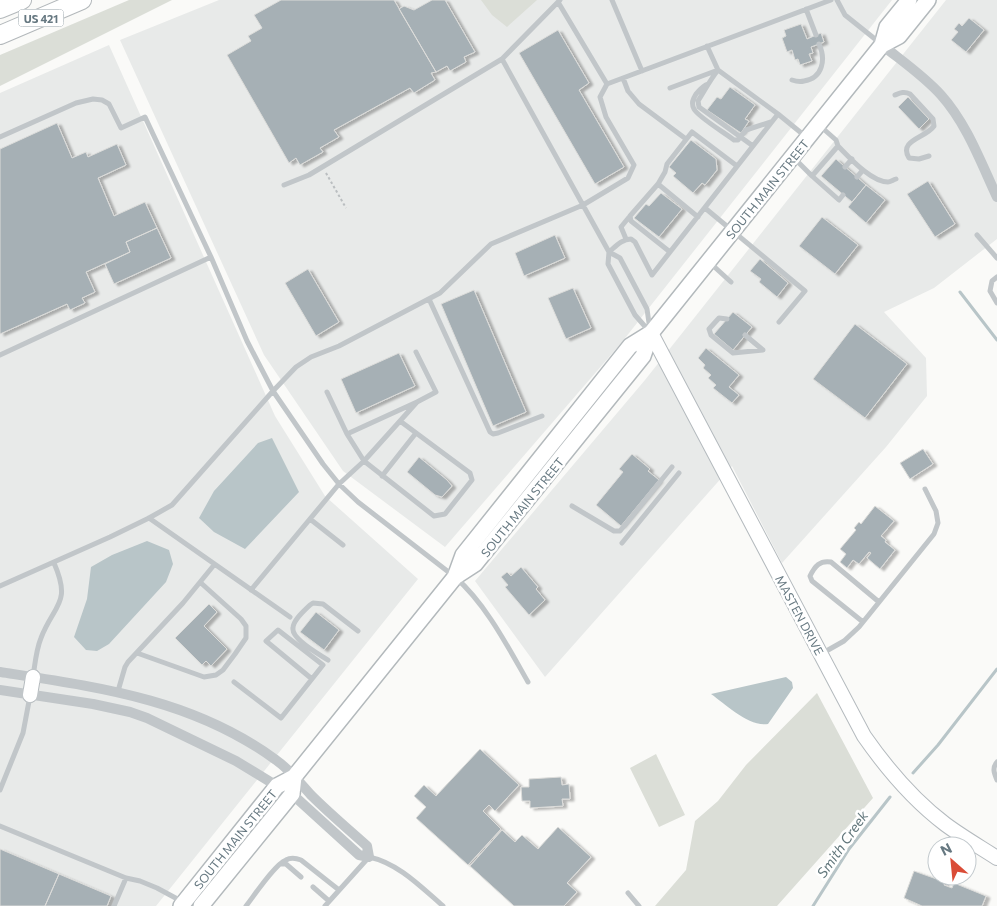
<svg xmlns="http://www.w3.org/2000/svg" width="997" height="906" font-family="Commissioner,sans-serif">
<defs>
<filter id="shadow"><feDropShadow dx="4" dy="2" stdDeviation="1" flood-color="#0004"/></filter>
</defs>
<rect width="100%" height="100%" fill="#fafaf8"/>
<path fill="#e8eae9" d="M219,0H892L622,342L445,547L343,471L264,355L120,40Z
M946,0H997V239L934,288L884,312L926,358L927,396L886,447L782,563L732,466L545,677L475,581L645,380Z
M109,45L275,416L325,496L418,579L156,906H0V93Z"/>
<path fill="#dbded7" d="M129,0H172L0,86V55Z
M481,0H537L507,27L492,15Z
M817,693L873,798L777,906H655L686,870L695,821L718,801L746,765Z
M656,754L685,815L659,827L630,768Z"/>
<path fill="#b8c5c8" d="M272,438L299,492L245,549L214,532L199,518L214,491L258,443Z
M147,541L169,550L173,564L166,582L109,644L97,651L86,650L74,637L87,599L91,567L112,555Z
M786,677L792,682L793,688L768,724C749,727 725,704 711,694Z"/>
<g fill="none" stroke-linecap="round" stroke-linejoin="round">
<path stroke="#b8c5c8" stroke-width="3" d="M960,292L997,340
M913,773L938,745L997,669
M813,906L849,849L890,797"/>
</g>
<path fill="#a6b0b5" stroke="#dcdcda" filter="url(#shadow)" d="M281,0H394L436,72L431,73L435,80L414,93L410,88L334,130L339,137L320,148L323,152L300,165L296,158L289,163L227,55L251,41L248,36L262,28L254,15Z
M432,0H445L475,52L464,57L466,62L450,71L447,66L436,72L399,9L404,6L414,10Z
M969,18L984,30L966,52L951,40L958,32L954,29L959,23L962,26Z
M801,24L807,39L821,33L824,42L811,47L813,53L809,54L812,61L800,65L798,59L795,60L792,50L787,52L782,38L786,36L784,30Z
M558,30L589,83L579,90L624,167L595,184L519,53Z
M730,87L755,105L745,119L749,121L741,133L707,110L717,97L721,99Z
M908,97L929,119L919,129L898,107Z
M57,123L72,158L86,152L88,157L117,144L126,165L98,178L114,216L145,202L157,228L126,242L130,252L86,272L95,292L82,298L85,303L70,310L67,304L0,334V149Z
M691,140L716,159L717,170L705,185L702,183L693,193L673,176L676,173L669,167Z
M836,159L866,185L852,202L821,176Z
M928,181L955,224L935,237L907,194Z
M866,185L885,200L866,223L848,207Z
M661,193L682,209L659,237L634,218L646,204L649,206Z
M822,217L858,245L835,274L799,246Z
M157,228L171,258L114,284L105,264L130,252L126,242Z
M555,235L565,258L524,276L515,253Z
M760,259L788,283L777,297L759,282L761,279L750,271Z
M308,269L339,322L316,336L285,283Z
M573,288L591,328L566,339L548,298Z
M474,290L526,412L493,426L441,304Z
M733,312L752,327L733,350L714,334Z
M855,324L907,364L865,418L813,379Z
M706,348L739,375L729,387L739,395L732,403L713,388L716,385L708,378L711,375L703,368L705,365L698,358Z
M399,353L415,386L356,413L341,379Z
M923,449L933,464L910,479L900,463Z
M632,454L650,469L648,471L659,480L621,526L596,505L623,472L619,469Z
M419,457L447,480L452,486L442,497L435,495L407,472Z
M875,506L894,521L881,536L886,540L885,542L895,550L880,569L867,558L871,553L869,552L859,564L853,560L847,568L840,562L846,554L840,549L856,530L854,528L859,522L861,524Z
M521,567L538,587L536,589L545,600L529,615L505,587L508,585L501,577L507,572L511,576Z
M209,604L217,612L204,626L227,649L211,666L206,661L202,665L175,638Z
M316,612L339,630L324,650L300,632Z
M480,749L519,785L495,811L489,805L483,811L501,829L468,865L416,818L426,807L414,796L424,785L436,796Z
M561,777L562,785L569,784L570,799H562L563,806L530,808V801H522L521,787H529V779Z
M558,827L591,857L567,883L577,892L564,906H514L470,866L502,830L515,842L522,835L538,849Z
M0,849L59,874L45,906H0Z
M914,871L945,882L944,885L952,888L954,883L986,896L982,906H922L904,898Z
M59,874L111,896L107,906H45Z"/>
<g fill="none" stroke-linecap="round" stroke-linejoin="round">
<defs>
<path id="secondary" d="M651,333L864,736C887,769 912,799 945,824C961,836 980,847 997,858
M30,695L33,677"/>
<path id="primary" d="M882,45L899,36L928,0
M455,577L475,564L643,356L651,333
M181,906L277,786L294,777L455,577L463,555L630,346L651,333L882,45L887,27L909,0
M201,906L292,794L294,777"/>
<path id="highway" d="M0,9L22,0
M0,35L82,0"/>
</defs>
<use href="#secondary" stroke="#b4babe" stroke-width="16"/>
<use href="#primary" stroke="#b3b9bc" stroke-width="18"/>
<use href="#highway" stroke="#b3b8bb" stroke-width="20"/>
<path stroke="#babec0" stroke-width="2" stroke-dasharray="2.5 2.5" stroke-linecap="butt" d="M326,173L346,208"/>
<path stroke="#c1c6c9" stroke-width="5" d="M612,0L642,71
M837,0L845,15L880,43
M558,2L607,84
M806,9L816,35
M707,46L718,70L778,114
M502,59L609,252L620,258L647,309L650,330
M718,70C710,80 705,90 698,101L699,107L753,146
M623,78L628,91L639,104L686,139
M792,80C795,81 800,82 804,81C823,78 826,59 819,44
M708,84C702,86 700,90 696,94C693,99 691,103 694,109C698,117 725,133 734,140H738L746,130L771,122
M670,88L718,70
M895,95C900,93 904,91 910,94L933,119L934,126C926,138 898,140 909,158L919,159L929,156
M0,137L76,103L93,99L102,100L109,104L121,128L145,117L211,257L247,341L273,391L323,464L339,484L358,502L455,577C486,604 508,647 528,682
M838,146C849,157 871,182 888,182C890,182 893,180 896,179
M793,157L812,176L838,146L836,140L819,125
M845,167L852,159
M812,176L839,200L843,195
M857,177L863,170
M658,184L665,172L667,164L692,132L737,166
M284,185L309,175L502,59L560,0
M705,208L805,291L779,322
M977,235L997,258
M626,239L621,227L630,216
M670,252L631,221L630,216L658,184L698,217
M709,262L731,282
M997,277L992,281L990,291L997,303
M429,299L490,432L493,434L498,433L542,416
M727,319L719,318L709,329L711,335L733,353L763,350L745,335
M649,331L635,315L608,264L609,252C616,246 622,239 631,239L635,242L652,275L778,114L805,136
M0,355L211,257
M327,392L347,434L417,402
M400,421L417,402L436,392L416,352
M382,476L416,433
M572,506L614,531H620L672,467
M149,518L290,617
M310,519L343,545
M622,543L679,473
M0,586L110,537L149,518L172,505L273,391L296,367L311,357L339,346L440,293L491,244L583,205L628,178L634,165L606,117L600,97L607,84L831,0
M251,590L339,484L364,461L400,421L470,473L472,480L445,514L434,516L364,461L347,434
M863,622L812,581L810,576C815,566 820,560 831,562L879,602
M137,653L204,677L216,675L223,670L235,654L246,638V626L241,619L201,583
M821,654L844,641L859,627L934,534L938,523L936,511L925,489
M328,660C319,654 291,639 293,628C293,620 305,610 310,605L313,603L323,604L358,631
M33,677C35,664 36,650 41,638C54,604 72,604 54,563
M234,682L281,718L323,665L278,630L266,641L312,679
M118,691L125,667L128,662L183,603L214,565
M997,762C992,768 994,773 997,780
M0,790L23,733L30,696
M0,826L126,878L140,881L157,888L183,902
M280,864H286L301,877
M313,887L329,901
M628,893L639,906
M114,906L126,878
M246,906C254,896 275,864 286,860C291,857 296,858 301,860L339,890
M325,906L369,857C398,863 421,887 443,906"/>
<path stroke="#c1c6c9" stroke-width="10" d="M882,45C902,61 924,76 941,95C967,124 981,163 997,197
M0,672C98,687 193,699 276,760C289,769 300,783 311,795C329,813 348,829 367,846L369,857L359,855L292,794
M0,690L93,704L130,712L147,718L236,761L277,786"/>
<use href="#secondary" stroke="#fff" stroke-width="14"/>
<use href="#primary" stroke="#fff" stroke-width="15"/>
<use href="#highway" stroke="#fff" stroke-width="18"/>
</g>
<g text-anchor="middle" dominant-baseline="central" stroke-width="5" stroke-linejoin="round" paint-order="stroke">
<rect fill="#fff" stroke="#94a0a7" stroke-width="1" x="18.5" y="9.5" width="45" height="17" rx="4"/>
<g font-size="11" font-weight="bold" fill="#667881">
<text x="41" y="18">US 421</text>
</g>
<g font-size="12" fill="#667881" stroke="#fff">
<text transform="translate(767 189) rotate(-51)">SOUTH MAIN STREET</text>
<text transform="translate(522 507) rotate(-51)">SOUTH MAIN STREET</text>
<text transform="translate(800 615) rotate(62)">MASTEN DRIVE</text>
<text transform="translate(235 839) rotate(-51)">SOUTH MAIN STREET</text>
</g>
<g font-size="14" font-style="italic" fill="#61767b" stroke="#fff">
<text transform="translate(842 844) rotate(-55)">Smith Creek</text>
</g>
</g>
<g transform="translate(952 861) rotate(333)"><circle r="24" fill="#ffffff" stroke="#c2c9cd"/>
<path d="M0-4L9 19L0 12L-9 19Z" fill="#da4c37"/>
<text y="-8" font-size="14" font-weight="bold" text-anchor="middle" fill="#667881">N</text>
</g>
</svg>
